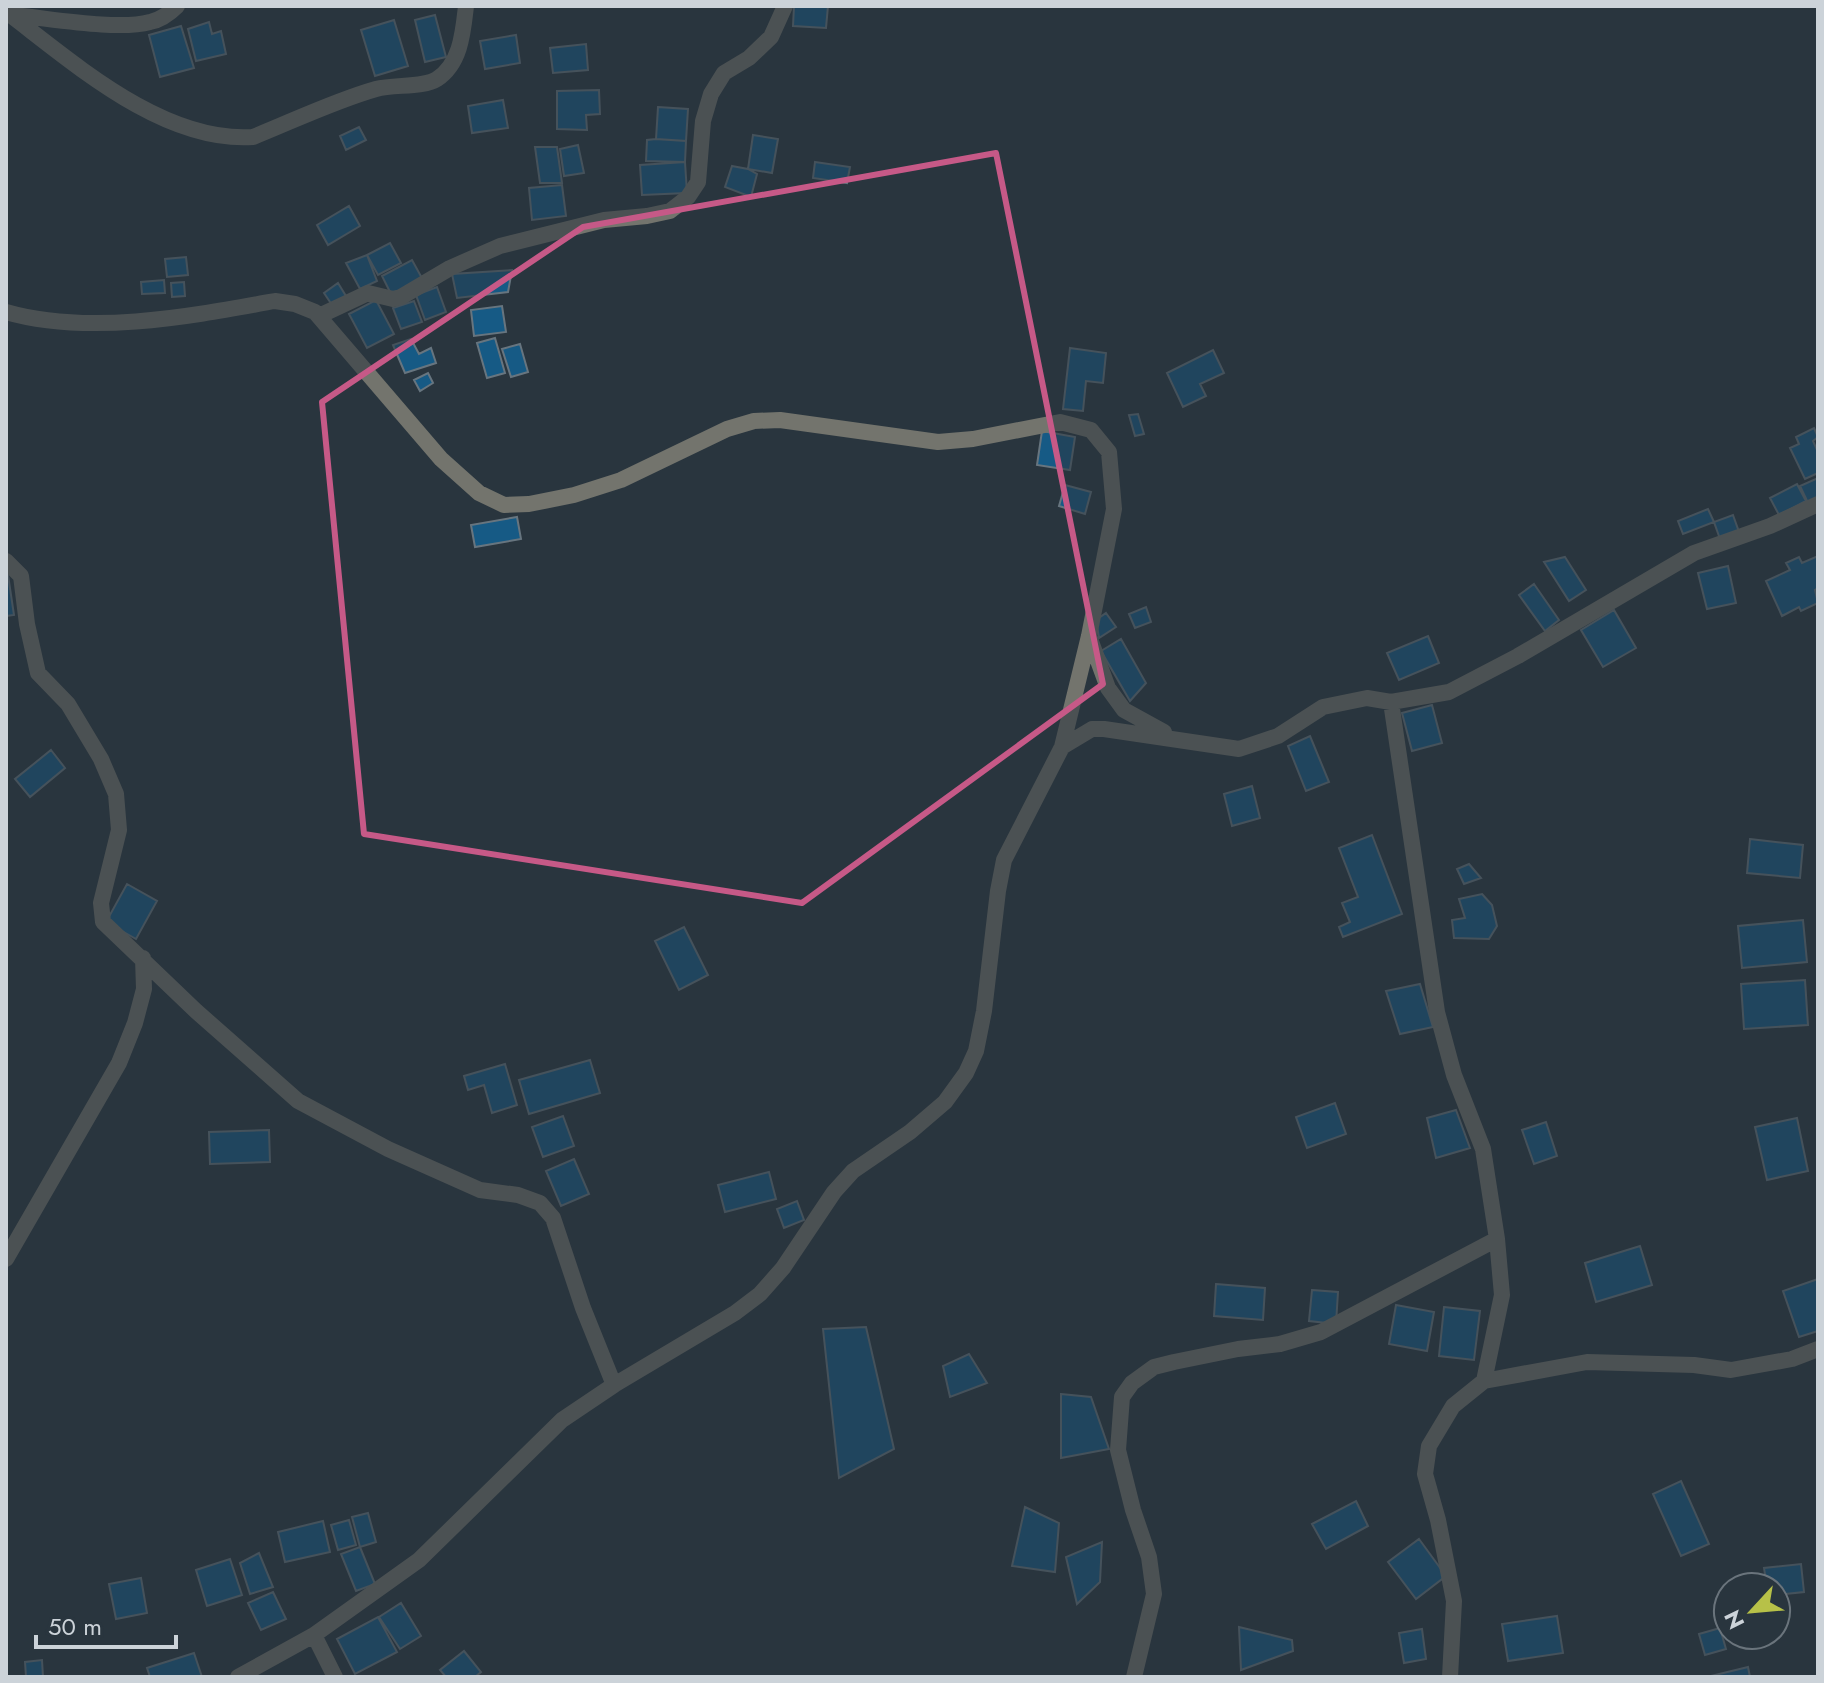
<svg xmlns="http://www.w3.org/2000/svg" width="1824" height="1683" font-family="Jost,sans-serif">
<rect width="100%" height="100%" fill="#29353e"/>
<path fill="#165a85" stroke="#67757f" stroke-width="2" d="M794,6H828L826,28L793,26Z
M435,15L446,57L425,62L415,20Z
M394,20L408,66L375,76L361,30Z
M209,22L212,34L221,31L226,54L196,61L188,29Z
M181,26L194,68L160,77L149,35Z
M516,35L520,63L485,69L480,41Z
M586,44L588,70L553,73L550,48Z
M599,90L600,114L586,115L587,130L557,129V91Z
M503,100L508,128L472,133L468,106Z
M658,107L688,109L686,141L656,139Z
M359,127L366,140L346,150L340,136Z
M753,135L778,139L772,173L748,169Z
M656,139L686,141L685,162L646,161L647,140Z
M578,145L584,173L564,176L560,149Z
M535,147H557L562,183H540Z
M685,162L687,193L642,195L640,165Z
M815,162L850,167L847,183L813,178Z
M732,166L748,169L757,174L751,197L725,187Z
M562,185L566,216L532,220L529,188Z
M349,206L360,226L328,245L317,225Z
M390,243L401,263L378,275L367,255Z
M367,255L377,281L360,289L346,263Z
M186,257L188,275L167,277L165,259Z
M412,260L423,280L391,294L382,276Z
M512,270L508,292L457,298L452,274Z
M164,280L165,293L142,294L141,282Z
M184,282L185,296L172,297L171,283Z
M338,283L346,296L332,305L324,293Z
M437,287L446,312L425,320L416,295Z
M376,300L394,334L367,348L349,314Z
M414,301L422,322L401,329L393,308Z
M502,306L506,332L474,336L471,310Z
M495,338L505,373L487,378L477,343Z
M411,339L419,354L431,348L436,363L405,373L393,345Z
M520,344L528,372L511,377L502,349Z
M1070,348L1106,353L1103,383L1086,381L1083,411L1063,409Z
M1213,350L1224,373L1200,384L1206,396L1183,407L1167,373Z
M428,373L433,383L420,391L414,380Z
M1138,414L1144,434L1135,436L1129,415Z
M1814,428L1818,437L1813,441L1818,452V473L1805,479L1790,448L1799,444L1796,437Z
M1042,431L1075,437L1070,470L1037,465Z
M1818,478V501L1809,505L1800,486Z
M1797,484L1806,501L1779,515L1770,498Z
M1065,485L1091,492L1085,514L1059,506Z
M1708,509L1714,522L1683,534L1678,521Z
M1733,515L1739,532L1720,539L1714,522Z
M517,517L521,539L475,547L471,525Z
M1818,556V588L1815,590L1818,603L1801,611L1799,607L1782,616L1766,581L1790,570L1786,563L1799,557L1802,563Z
M1565,557L1586,590L1569,601L1544,562Z
M1728,566L1736,603L1707,609L1698,573Z
M8,575L14,615L6,616V576Z
M1534,584L1559,620L1545,631L1519,595Z
M1146,607L1151,622L1135,628L1129,614Z
M1614,610L1636,648L1603,667L1581,630Z
M1106,613L1116,627L1099,638L1096,620Z
M1428,636L1439,663L1399,680L1387,653Z
M1121,639L1146,683L1130,701L1101,651Z
M1432,705L1442,743L1412,751L1402,713Z
M1310,736L1329,782L1306,791L1288,746Z
M51,750L65,768L30,797L15,779Z
M1252,786L1260,818L1232,826L1224,794Z
M1372,835L1402,914L1343,937L1339,927L1350,922L1342,903L1358,897L1339,848Z
M1750,839L1803,845L1800,878L1747,873Z
M1469,864L1481,878L1464,884L1457,869Z
M127,884L157,901L136,939L106,922Z
M1482,894L1492,905L1497,926L1489,939L1454,938L1452,920L1465,918L1459,899Z
M1803,920L1807,962L1742,968L1738,926Z
M684,927L708,975L679,990L655,941Z
M1805,980L1808,1025L1744,1029L1741,984Z
M1420,984L1433,1027L1400,1034L1386,991Z
M590,1060L600,1093L529,1114L519,1080Z
M505,1064L517,1105L492,1113L484,1085L468,1090L464,1076Z
M1335,1103L1346,1134L1307,1148L1296,1117Z
M1456,1110L1470,1148L1436,1158L1427,1118Z
M563,1116L574,1146L543,1157L532,1127Z
M1797,1118L1808,1171L1767,1180L1755,1127Z
M1546,1122L1557,1156L1534,1164L1522,1130Z
M269,1130L270,1162L210,1164L209,1132Z
M574,1159L589,1194L561,1206L546,1171Z
M769,1172L776,1199L725,1212L718,1185Z
M797,1201L804,1220L784,1228L777,1209Z
M1640,1246L1652,1285L1596,1302L1585,1263Z
M1818,1279V1331L1799,1337L1783,1291Z
M1216,1284L1265,1288L1263,1320L1214,1316Z
M1312,1290L1338,1292L1336,1324L1309,1321Z
M1396,1305L1434,1312L1427,1351L1389,1344Z
M1444,1307L1480,1311L1474,1360L1439,1356Z
M866,1327L894,1449L839,1478L823,1329Z
M969,1354L987,1383L950,1397L943,1366Z
M1061,1394L1091,1397L1109,1449L1061,1458Z
M1681,1481L1709,1544L1681,1556L1653,1494Z
M1356,1501L1368,1526L1326,1549L1312,1524Z
M1025,1507L1059,1523L1055,1572L1012,1566Z
M368,1513L376,1542L360,1547L352,1517Z
M349,1520L356,1545L338,1550L331,1525Z
M323,1521L330,1552L285,1562L278,1532Z
M1419,1539L1446,1576L1416,1599L1388,1562Z
M1102,1542L1100,1582L1077,1604L1066,1557Z
M360,1547L375,1584L356,1591L341,1554Z
M259,1553L273,1587L250,1594L240,1563Z
M230,1559L242,1595L207,1606L196,1570Z
M1801,1564L1804,1592L1776,1595V1587H1767L1764,1568Z
M141,1578L147,1613L116,1619L109,1584Z
M273,1592L286,1619L261,1630L248,1603Z
M401,1603L421,1636L400,1649L379,1617Z
M1557,1616L1563,1653L1508,1661L1502,1624Z
M378,1617L397,1652L355,1674L337,1639Z
M1239,1627L1292,1640L1293,1651L1241,1670Z
M1720,1628L1726,1649L1705,1655L1699,1634Z
M1422,1629L1426,1659L1404,1663L1399,1633Z
M464,1651L481,1672L475,1677H446L440,1670Z
M194,1653L202,1677H150L147,1668Z
M42,1660L43,1677H26L25,1662Z
M1748,1667L1750,1677L1711,1676Z"/>
<g fill="none" stroke-linecap="round" stroke-linejoin="round">
<path stroke="#73746d" stroke-width="16" d="M9,14C76,65 164,143 253,137C293,121 334,101 376,89C394,84 423,88 437,79C461,63 463,32 466,6
M12,15C48,18 117,31 150,22C160,20 170,13 177,6
M6,312C89,336 192,316 275,301L295,304L315,312L441,459L479,493L504,505L529,504L574,495L621,480L727,429L754,421L780,420L938,442L973,439L1060,422L1091,430L1109,452L1114,509L1089,636L1062,747L1004,860L998,891L984,1011L976,1051L966,1073L945,1102L910,1132L853,1171L834,1192L783,1268L760,1294L735,1313L614,1385L562,1420L419,1560L314,1635L238,1677
M319,316L368,293L393,299L401,297L450,268L500,246L604,220L647,216L670,211L688,197L698,182L703,121L711,94L724,73L749,58L771,37L785,6
M6,561L21,576L27,624L38,673L68,704L101,759L116,794L119,830L101,903L103,922L196,1011L298,1101L388,1149L480,1190L518,1195L540,1203L553,1218L583,1308L614,1385
M1089,636L1108,688L1124,710L1164,732
M1391,702L1437,1012L1454,1075L1483,1149L1497,1239L1502,1295L1484,1381L1453,1406L1429,1446L1425,1474L1438,1520L1454,1601L1450,1677
M1062,747L1092,729H1104L1239,749L1278,736L1323,707L1367,698L1391,702L1449,692L1518,656L1694,553L1770,526L1818,504
M6,1259L119,1063L135,1023L144,989L143,958
M1484,1381L1587,1362L1694,1365L1731,1370L1792,1359L1818,1349
M314,1635L335,1677
M1134,1677L1154,1594L1149,1557L1133,1510L1118,1450L1122,1397L1132,1383L1154,1367L1174,1362L1238,1349L1280,1344L1321,1332L1497,1239"/>
</g>
<path d="M0 0H1824V1683H0ZM996,153L1103,684L802,903L364,834L322,402L583,227Z" fill="#29353e" fill-opacity=".55" fill-rule="evenodd"/>
<path fill="none" stroke="#c65987" stroke-width="6" stroke-linejoin="round" d="M996,153L1103,684L802,903L364,834L322,402L583,227Z"/>
<rect width="1824" height="1683" fill="none" stroke="#ccd3d9" stroke-width="16"/>
<g transform="translate(1752 1611) rotate(244)"><circle r="38" fill="#29353e" stroke="#6a747c" stroke-width="2"/>
<path d="M0-6L14 30L0 20L-14 30Z" fill="#b7c148"/>
<text y="-12" font-size="22" font-weight="bold" text-anchor="middle" fill="#ccd3d9">N</text>
</g>
<path d="M36 1635v12h140v-12" fill="none" stroke="#ccd3d9" stroke-width="4"/>
<text x="48" y="1635" font-size="24" fill="#ccd3d9" stroke="#29353e" stroke-width="6" paint-order="stroke">50 m</text>
</svg>
